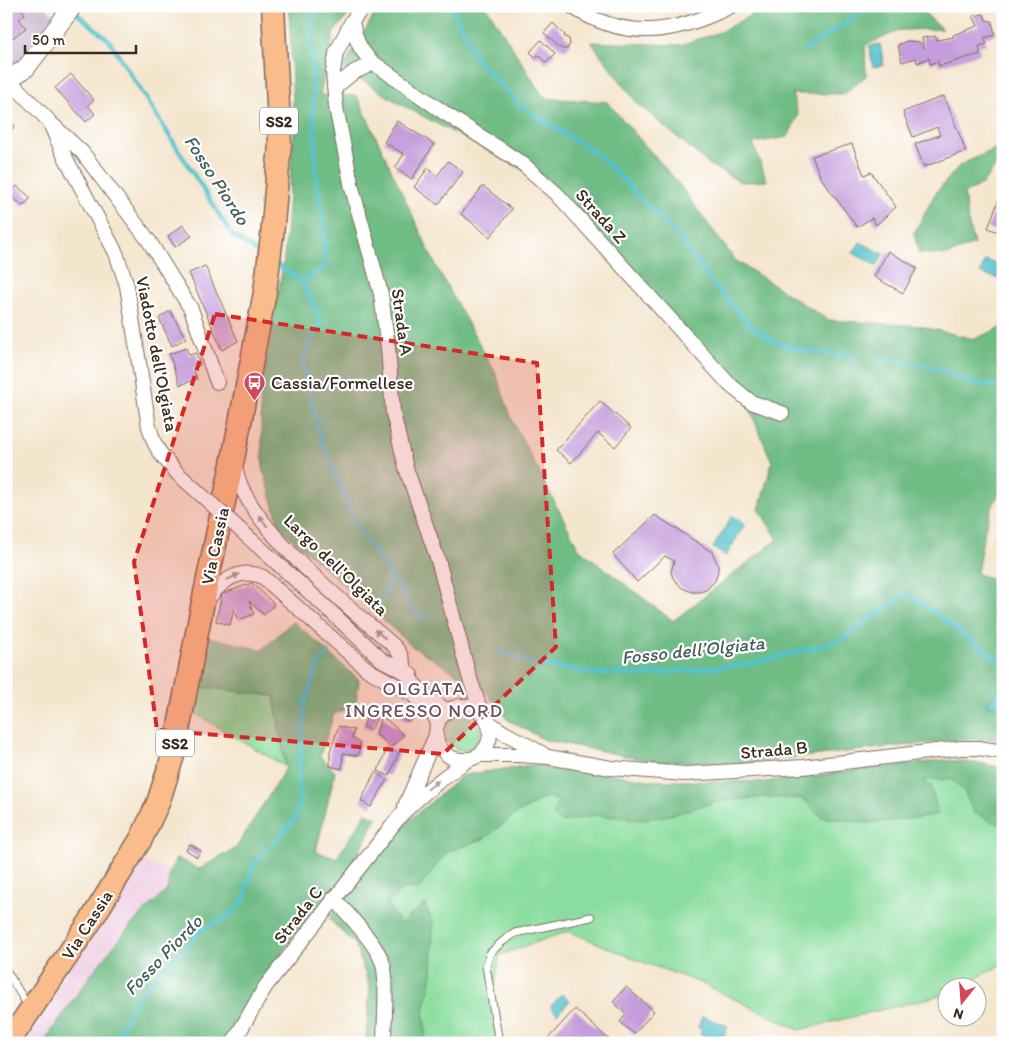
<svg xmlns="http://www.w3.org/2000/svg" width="1009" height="1049" font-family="Itim,sans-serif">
<rect width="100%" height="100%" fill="#fff"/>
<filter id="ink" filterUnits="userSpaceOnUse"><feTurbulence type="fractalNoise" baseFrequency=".02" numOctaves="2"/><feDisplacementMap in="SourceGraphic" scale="10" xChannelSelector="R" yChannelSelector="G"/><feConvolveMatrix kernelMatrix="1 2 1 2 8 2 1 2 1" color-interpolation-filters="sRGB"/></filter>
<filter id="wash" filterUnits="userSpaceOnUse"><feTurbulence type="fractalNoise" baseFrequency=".0096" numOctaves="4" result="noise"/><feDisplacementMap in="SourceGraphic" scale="20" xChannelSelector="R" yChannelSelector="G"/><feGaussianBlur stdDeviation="1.12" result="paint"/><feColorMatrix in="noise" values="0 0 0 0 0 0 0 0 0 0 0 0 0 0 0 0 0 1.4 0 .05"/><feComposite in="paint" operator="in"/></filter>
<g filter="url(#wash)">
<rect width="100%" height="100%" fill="#f4e5cd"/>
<path fill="#f0d0e4" d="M141,862L170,871L167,890L132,924L92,973L43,1043H19Z"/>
<path fill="#cebed1" d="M6,6H45L53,15L19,63L6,72Z"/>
<path fill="#8add9e" stroke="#62845e" d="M197,686L274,696L286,767L191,711Z
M446 733a17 17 0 1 1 34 0a17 17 0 1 1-34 0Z
M540,764L654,781L765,782L873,768H1003V964L962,986H946V994L799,1030L701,983L637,960L568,931L500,955L494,991L501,1043H366L370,987L355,944L329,919L347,890L401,827L464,775Z"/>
<path fill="#6fbc85" stroke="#557352" d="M289,6H356L334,32L320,95L357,96L437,268L495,372L513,422L579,549L673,621L778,539L759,510L772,462L745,398L544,181L400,104L343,68L379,7L486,6L544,98L607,102L674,178L735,260L828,320L920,326L974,339L1003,327V488C985,513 982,545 977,574L1003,582V683L986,704L1003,710V742L992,739L954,740L739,764L652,761L545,740L508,720L486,692L412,646L280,528L263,468L260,399L284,259L294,132Z
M768,6H917L942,29L901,30L865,45L866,76L844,94H792L798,115L788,137L753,143L767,181L740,182L710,165L637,103L591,42L680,45L720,32Z
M1003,145V159L1000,160L983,183L964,194L969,226L974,244L947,255L919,253L914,233L935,194L960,165Z
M293,621L359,680L355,706L334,714L320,756L335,772L316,851L336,859L366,813L377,818L340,886L288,943L228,1043H43L92,973L132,924L167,890L170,871L176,858L199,869L236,848L286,768L274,696L197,686L208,637L262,650Z
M945,760L984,764L1003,768V823H995L973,812L965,792L951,779L923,780L931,786L938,814L918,818L868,823L821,817L803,799L765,797L715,802L670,815L641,820L596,815L561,822L553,816L558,800L546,797L513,816L485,838L447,852L418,889L404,888L387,903L400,924L425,904L433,923L432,974L424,1013L426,1043H366L370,987L355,944L331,921L347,890L401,827L464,775L540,764L572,768L654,781L765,782Z"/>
<path fill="#55c2cc" stroke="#487675" d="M880,44L884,65L873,67L869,46Z
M860,242L883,254L877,266L853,253Z
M985,260L1003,266V280L980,273Z
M732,516L745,524L726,556L713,548Z
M1003,683V710L986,704Z
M562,994L570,1001L557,1014L550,1007Z
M702,1016L728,1026L724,1036L719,1034L717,1040L700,1035L702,1029L698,1028Z"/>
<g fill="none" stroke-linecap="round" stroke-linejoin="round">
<path stroke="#55c2cc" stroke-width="4.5" d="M451,6L478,61L519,105L599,155L678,236L715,286L753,328L774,341L796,349L855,357
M75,12L109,40L232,235L263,256
M804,50L872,6
M276,264L302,281L321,321L302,362L321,439L356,525L388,571L386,593L371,609
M302,281L326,266L323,220L317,184L314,121L311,27L315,6
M879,359L920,363L968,381L1003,388
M388,572L417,614L428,619
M499,650L530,663L595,673L642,675L750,664L839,641L908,593L1003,664
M114,1043L137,998L202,931L230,914L244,900L253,866L294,820L300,805L298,784L305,703L319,663L329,653"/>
</g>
<g id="blocks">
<path fill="#c59cdc" d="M13,6H20L25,14L19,19L26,28L7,42L6,11Z
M984,14L986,20L992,21L995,35L984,38L987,44L979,46L980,54L939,66L938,61L930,64L929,58L917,63L916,58L902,62L898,45L907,41L920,42L924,48L922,38L935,36L937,40L954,37L953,35L978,26L973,16Z
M553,23L565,35L564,36L569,39L570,44L567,49H563L559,47L544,33Z
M541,40L555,54L546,63L538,55L536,58L530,52Z
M71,74L94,100L88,105L95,114L86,122L55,88Z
M944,96L966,151L924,167L915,144L940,135L937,127L913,137L903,112Z
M6,119L15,126L6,136Z
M397,121L434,144L412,179L395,168L404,154L384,142Z
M852,144L864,175L871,172L896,207L876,225L872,218L857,227L821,178L812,156Z
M448,161L463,172L438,205L414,187L428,168L437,176Z
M17,186L31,198L23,206L9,194Z
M483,186L512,209L490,237L461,214Z
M1003,188V234L988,228Z
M183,225L192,236L175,247L168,236Z
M888,251L917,268L903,293L874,277Z
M205,266L238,341L222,350L189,273Z
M170,311L186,338L172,346L159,318Z
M186,348L189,355L196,353L200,365L193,368L197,379L180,385L169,354Z
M600,401L631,428L615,447L598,433L571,463L556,450Z
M655,515L712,552L718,565V571L715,581L706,590L700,592H692L682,588L673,578L671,572L674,561L665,556L637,582L613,554Z
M1003,528V544L997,542Z
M252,583L274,604L264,615L249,601L254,614L239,620L234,609L230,625L216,621L222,594Z
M401 714a7 7 0 1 1 14 0a7 7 0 1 1-14 0Z
M371,708L379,712L371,731L363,726Z
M382,716L404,735L391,747L376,734Z
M339,726L354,730L352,738L360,743L358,756L343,753L342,769L330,766V751Z
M387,748L399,753L389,776L378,771Z
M375,772L387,780L371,807L361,801Z
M190,844L201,851L197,857L186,850Z
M626,987L654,1011L634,1034L620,1022L626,1014L613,1002Z
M575,1009L613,1043H589L583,1037L578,1043H544Z"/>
</g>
</g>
<g filter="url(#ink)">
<use href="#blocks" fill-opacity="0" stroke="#7c6b5b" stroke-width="1"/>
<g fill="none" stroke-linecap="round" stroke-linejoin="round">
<defs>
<path id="service" d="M6,970L28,1006
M499,1043L486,966L490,953L502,942L515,933L591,917"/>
<path id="minor" d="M364,6L352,21L336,53L333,72L336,107L352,188L381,294L388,348L393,413L406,468L438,560L469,676L482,714
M571,6C626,42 675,34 731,6
M352,21C355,38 359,49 371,61L446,114L523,164L557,194L729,384L751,402L782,413
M9,80L49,121L63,153L116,253L127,286L149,427L154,442L160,453
M334,88L354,72L374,63
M53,125L82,152L149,241L191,309L217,382
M235,464C240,523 351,608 394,646C402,654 402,661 406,671C413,687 432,703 448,710
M206,602C219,583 239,566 263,577L368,670L412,694L431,711L438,722
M328,609L382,660L411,675
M436 733a27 27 0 1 1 54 0a27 27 0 1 1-54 0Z
M487,721L501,731L543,754
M478,755H519L548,757L611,768L685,774L803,767L961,748H979L1003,752
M405,806L436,735
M334,898C349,916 377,944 383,964C388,983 384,1022 384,1043
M233,1043L265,987L400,816C421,794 444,777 469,759"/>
<path id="tertiary" d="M6,81L26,68L73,6"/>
<path id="primary" d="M8,1043L90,922L141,839L158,803L174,752L201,612L234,454L265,292L272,236L280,144L273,6"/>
</defs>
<use href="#service" stroke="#7c6b5b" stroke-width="9"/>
<use href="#minor" stroke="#7c6b5b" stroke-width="16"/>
<use href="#tertiary" stroke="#7c6b5b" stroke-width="20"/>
<use href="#primary" stroke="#7c6b5b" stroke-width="25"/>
<use href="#service" stroke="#fff" stroke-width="7"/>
<use href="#minor" stroke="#fff" stroke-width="14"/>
<use href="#tertiary" stroke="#fff" stroke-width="18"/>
<use href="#primary" stroke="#f9bc8a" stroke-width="22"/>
<defs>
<path id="minor-bridge" d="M160,453L177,473L328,609"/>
</defs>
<use href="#minor-bridge" stroke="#7c6b5b" stroke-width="16" stroke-linecap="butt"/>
<use href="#minor-bridge" stroke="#fff" stroke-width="14"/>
</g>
<defs><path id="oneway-solid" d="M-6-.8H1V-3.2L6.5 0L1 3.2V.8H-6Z" transform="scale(1.25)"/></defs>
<g fill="#a79f9a">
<use href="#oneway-solid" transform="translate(263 521) rotate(-128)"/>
<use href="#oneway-solid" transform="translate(233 577) rotate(-25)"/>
<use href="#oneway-solid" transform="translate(380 634) rotate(-139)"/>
<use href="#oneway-solid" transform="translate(433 785) rotate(-39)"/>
</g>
</g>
<path fill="#d62828" fill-opacity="0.2" stroke="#d62828" stroke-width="4" stroke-dasharray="10 6" stroke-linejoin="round" d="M215,314L537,363L556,647L443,754L157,730L134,562Z"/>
<defs>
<symbol id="bus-pin" viewBox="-11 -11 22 30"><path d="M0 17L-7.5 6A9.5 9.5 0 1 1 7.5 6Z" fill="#d1495b" stroke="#fff"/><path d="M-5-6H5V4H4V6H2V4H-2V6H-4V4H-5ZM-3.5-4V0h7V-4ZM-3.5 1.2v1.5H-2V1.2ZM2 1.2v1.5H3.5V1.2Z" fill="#fff"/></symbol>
</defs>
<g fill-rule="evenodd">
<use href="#bus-pin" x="242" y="370" width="25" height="34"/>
</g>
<g text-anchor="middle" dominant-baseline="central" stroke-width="4.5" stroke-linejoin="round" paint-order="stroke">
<g fill="#fff" stroke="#766a62" stroke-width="1">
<rect x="260" y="107.5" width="38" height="27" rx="4"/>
<rect x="156" y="729.5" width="38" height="27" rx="4"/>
</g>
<g font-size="16" font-weight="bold" fill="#3b2a1e">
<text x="279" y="121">SS2</text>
<text x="175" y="743">SS2</text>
</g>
<g font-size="18" fill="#3b2a1e" stroke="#fff">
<text transform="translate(601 216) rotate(48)">Strada Z</text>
<text transform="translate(402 322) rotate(82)">Strada A</text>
<text transform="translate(157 354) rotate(79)">Viadotto dell'Olgiata</text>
<text transform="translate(215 546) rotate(-78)">Via Cassia</text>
<text transform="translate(336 565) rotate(44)">Largo dell'Olgiata</text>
<text transform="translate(774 750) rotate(-5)">Strada B</text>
<text transform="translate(298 915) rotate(-52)">Strada C</text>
<text transform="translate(87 925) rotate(-57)">Via Cassia</text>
</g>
<g font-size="18" fill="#3b2a1e" stroke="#fff" text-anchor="start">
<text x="271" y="383">Cassia/Formellese</text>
</g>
<g font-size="19" font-style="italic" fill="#445f5b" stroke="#fff">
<text transform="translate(217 180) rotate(57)">Fosso Piordo</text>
<text transform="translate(693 650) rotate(-6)">Fosso dell’Olgiata</text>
<text transform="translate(163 955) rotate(-46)">Fosso Piordo</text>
</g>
<g font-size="19" letter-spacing="1" fill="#6b5260" stroke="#fff">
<text x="424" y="688">OLGIATA<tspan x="424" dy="22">INGRESSO NORD</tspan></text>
</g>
</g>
<rect width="1009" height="1049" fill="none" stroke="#fff" stroke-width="25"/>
<g transform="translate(962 1002) rotate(197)"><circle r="24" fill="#ffffff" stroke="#b1aaa5"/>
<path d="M0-4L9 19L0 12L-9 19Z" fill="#d1495b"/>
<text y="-8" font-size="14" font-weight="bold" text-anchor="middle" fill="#3b2a1e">N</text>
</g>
<path d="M25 45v8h111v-8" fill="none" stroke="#3b2a1e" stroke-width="2.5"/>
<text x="32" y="45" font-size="15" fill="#3b2a1e" stroke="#ffffff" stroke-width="4" paint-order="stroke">50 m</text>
</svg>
